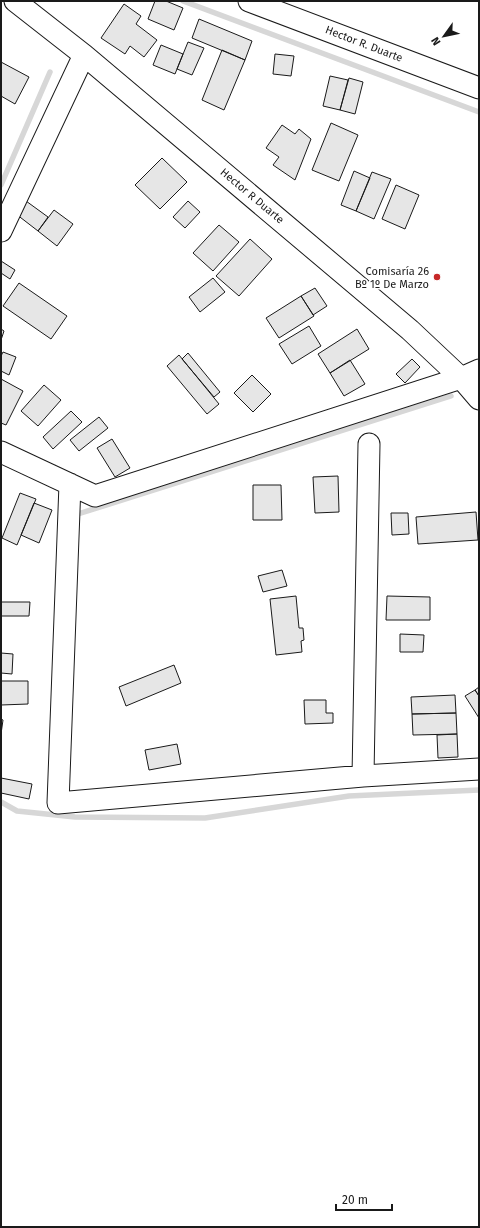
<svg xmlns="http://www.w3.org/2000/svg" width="480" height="1228" font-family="'Fira Sans',sans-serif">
<rect width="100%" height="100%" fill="#fff"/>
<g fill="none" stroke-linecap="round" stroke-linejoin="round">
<path stroke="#d7d7d7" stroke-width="5.5" d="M183,1L479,112
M1,185L50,72
M78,514L451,396
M1,802L17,811L75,817L205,818L349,796L479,790"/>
</g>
<path fill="#e6e6e6" stroke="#1a1a1a" d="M155,1H166L183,8L174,30L148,19Z
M124,4L141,16L136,24L157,40L144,57L130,46L125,54L101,38Z
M199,19L252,41L245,60L192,38Z
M188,42L204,48L192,75L177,69Z
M161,45L183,54L175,74L153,65Z
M222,50L245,60L224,110L202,100Z
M275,54L294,56L291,76L273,74Z
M1,62L29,77L15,104L1,96Z
M330,76L348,80L340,110L323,106Z
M349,78L363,82L355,114L340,110Z
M331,123L358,135L339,181L312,170Z
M282,125L295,134L299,129L311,139L295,180L273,165L279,157L266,148Z
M162,158L187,182L160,209L135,185Z
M354,171L370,178L356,211L341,205Z
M372,172L391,179L374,219L356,211Z
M396,185L419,195L405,229L382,219Z
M26,201L48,217L38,231L16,214Z
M188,201L200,212L185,228L173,217Z
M54,210L73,224L57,246L38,231Z
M219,225L239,242L213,271L193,253Z
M250,239L272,259L239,296L216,276Z
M1,261L15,270L10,279L1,273Z
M213,278L225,292L200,312L189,297Z
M19,283L67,316L51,339L3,306Z
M315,288L327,306L313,315L301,296Z
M301,296L314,316L279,338L266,318Z
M309,326L321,346L292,364L279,344Z
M1,329L4,331L1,340Z
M357,329L369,349L330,373L318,354Z
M3,352L16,357L9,375L1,371V356Z
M188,353L220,392L214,397L182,359Z
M179,355L219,404L207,414L167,366Z
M412,359L420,367L405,383L396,374Z
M350,360L365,384L344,396L330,373Z
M252,375L271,394L253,412L234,393Z
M1,379L23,391L6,425L1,423Z
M44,385L61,400L38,426L21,411Z
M71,411L82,422L53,449L43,437Z
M99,417L108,428L79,451L70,440Z
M112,439L130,468L115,477L97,448Z
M338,476L339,512L315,513L313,477Z
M253,485H281L282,520H253Z
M20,493L36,499L17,545L2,538Z
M34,503L52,510L39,543L21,535Z
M476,512L478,540L418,544L416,517Z
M391,513H408L409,534L392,535Z
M282,570L287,586L263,592L258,576Z
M296,596L299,628H303L304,640L301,641L302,652L276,655L270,599Z
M387,596L430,597V620H386Z
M1,602H30L29,616H1Z
M400,634L424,635L423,652H400Z
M1,653L13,654L12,674L1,673Z
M174,665L181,683L126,706L119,687Z
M1,681H28V704L1,705Z
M479,687V696L475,690Z
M475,690L479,696V718L465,696Z
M455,695L456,713L412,714L411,697Z
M304,700H326V713H333V723L305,724Z
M456,713L457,734L413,735L412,714Z
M1,719L3,720L1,734Z
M457,734L458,757L438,758L437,735Z
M177,744L181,764L149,770L145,750Z
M1,778L32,784L29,799L1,793Z"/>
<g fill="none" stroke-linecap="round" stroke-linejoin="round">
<defs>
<path id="minor" d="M15,1L84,55L410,330L461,378L479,399
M249,1L479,88
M1,231L84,55
M1,452L95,496L461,378L479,370
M70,484L58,803L363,776L479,769
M363,776L369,444"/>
</defs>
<use href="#minor" stroke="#1a1a1a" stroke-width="23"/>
<use href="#minor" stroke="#fff" stroke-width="21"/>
</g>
<circle fill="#c62828" stroke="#fff" stroke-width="1.5" cx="437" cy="277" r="4"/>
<g text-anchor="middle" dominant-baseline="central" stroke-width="3" stroke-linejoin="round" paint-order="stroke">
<g font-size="11" fill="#1a1a1a" stroke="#fff">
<text transform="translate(364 44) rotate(21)">Hector R. Duarte</text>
<text transform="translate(252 196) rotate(40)">Hector R Duarte</text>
</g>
<g font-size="11" fill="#1a1a1a" stroke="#fff" text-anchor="end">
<text x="429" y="271">Comisaría 26<tspan x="429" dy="13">Bº 1º De Marzo</tspan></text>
</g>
</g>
<rect width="480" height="1228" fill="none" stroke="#1a1a1a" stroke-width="4"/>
<g transform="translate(444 36) rotate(237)" stroke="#ffffff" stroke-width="3" paint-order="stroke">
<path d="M0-3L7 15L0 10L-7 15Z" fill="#1a1a1a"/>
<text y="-6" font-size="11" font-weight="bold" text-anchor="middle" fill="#1a1a1a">N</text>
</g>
<path d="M336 1204v6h56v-6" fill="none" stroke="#1a1a1a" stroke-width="2"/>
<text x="342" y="1204" font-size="12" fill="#1a1a1a" stroke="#ffffff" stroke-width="3" paint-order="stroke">20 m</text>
</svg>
